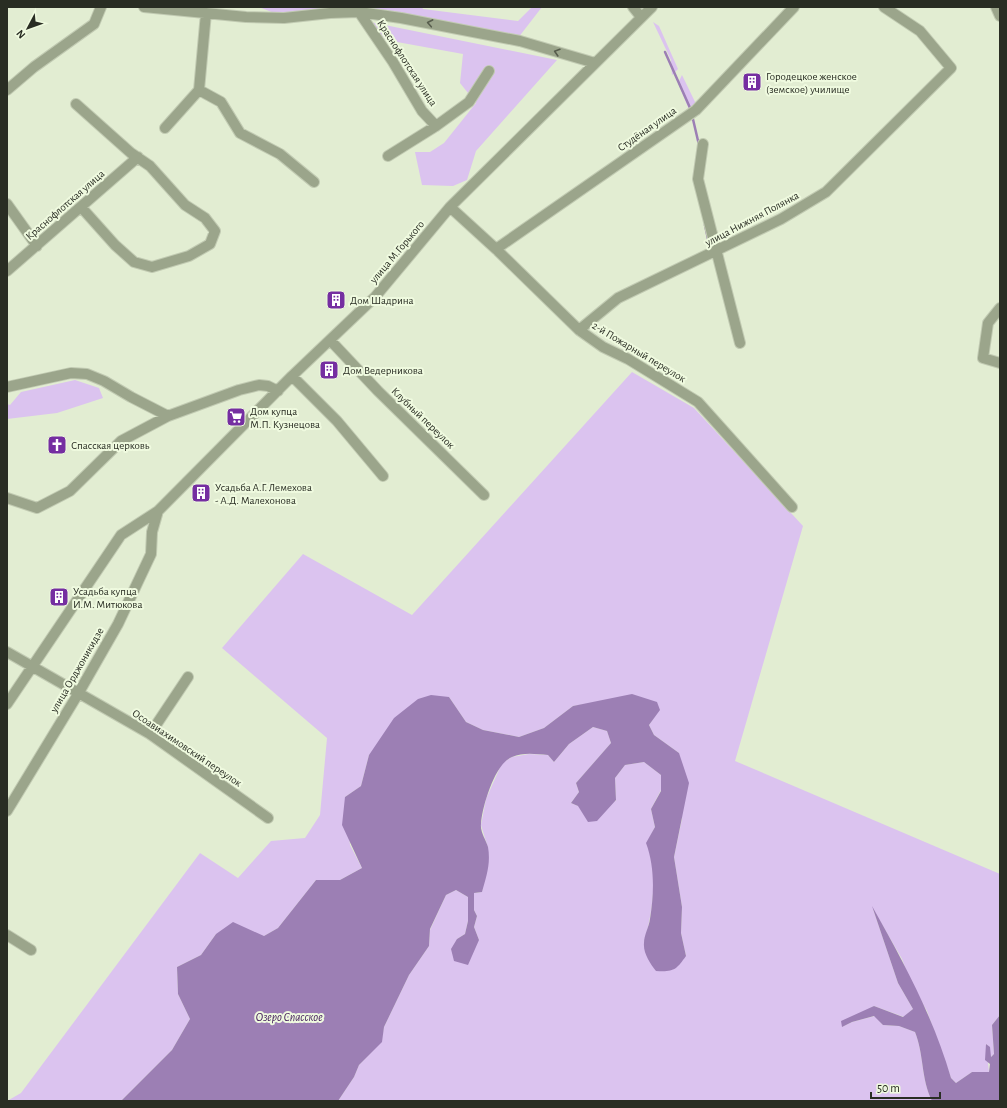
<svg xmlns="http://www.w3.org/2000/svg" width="1007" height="1108" font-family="'Alegreya Sans',sans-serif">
<rect width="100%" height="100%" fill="#e2edd2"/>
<path fill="#dbc3ef" d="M259,7H325V10L279,15Z
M358,7H422L423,9L518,21L532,7H542L518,38Z
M370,22L557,60L476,151L467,180L453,186L422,185L415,152H430L444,143L476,103L460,83L463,54L386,40Z
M653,22L659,26L678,69L672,75L671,60Z
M682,75L697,106L690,112L678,83Z
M632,372L694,408L803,526L735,761L1000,874V1015L992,1025L994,1054L990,1058L989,1047L986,1044L989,1072H972L956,1083L951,1078L927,1011L911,983L902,959L873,909L898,983L913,1009L904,1017L874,1006L842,1027L852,1022L875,1016L883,1025L899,1026L915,1032C924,1054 921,1079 932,1101H338L354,1077L359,1065L381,1042L384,1027L409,975L429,946L430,930L446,895L456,890L468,897V921L465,934L457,939L479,940L474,927L477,916L474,910V893L482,892L488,848L481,825L486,799L502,763L512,757L529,754L548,755L554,762L569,744L593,727L607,731L611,743L576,783L579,792L571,803L578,806L616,801L615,778L625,765L644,762L661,775V790L651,809L655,827L647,843C658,875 653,911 644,943L686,956L681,933L682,907L674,857L682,819L679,753L654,735L649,725L659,710L600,702L573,706L544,728L519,737L483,730L466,722L449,697L369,755L361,786L345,797L350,845L362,868L340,880H316L278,928L264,936L216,934L201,955L177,967L178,994L190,1019L172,1050L121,1101H7L21,1093L200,853L238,878L271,841L305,838L320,815L327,738L222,648L303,554L412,615Z
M75,380L99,388L103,398L57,413L7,419V404L10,405L21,392Z"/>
<path fill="#9c7fb4" d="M632,694L657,702L660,710L649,725L654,735L679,753L689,783L674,857L682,907L681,933L686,956C676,970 674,972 656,971C650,963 643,953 644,943C644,935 649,927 650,919C654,894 655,867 646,843L655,827L651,809L661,791V775L644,762L625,765L615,778L616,800L597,821L588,822L578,806L571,803L579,792L576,783L611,743L607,731L593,727L569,744L554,762L548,755C536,754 523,752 512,757C495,763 482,807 481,824C480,832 486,840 488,847C491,864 486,877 482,892L474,893V910L477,916L474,927L479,940L468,965L454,961L451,949L457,939L465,934L468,921V897L456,890L446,895L430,929L429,946L409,975L384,1027L382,1042L359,1065L354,1077L338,1101H121L172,1050L190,1019L178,994L177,967L201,955L216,934L233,922L264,936L278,928L316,880H340L362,868L342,825L345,797L361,786L369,755L394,718L418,699L431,695L449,697L466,722L483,730L519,737L544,728L573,706Z
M872,906C903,961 933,1016 951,1078L956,1083L972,1072H989L990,1064L985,1060L986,1044L990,1047L991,1057L994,1054L992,1025L1000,1015V1101H932C921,1079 924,1054 915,1032L899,1026L883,1025L874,1016L852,1022L842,1027L841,1021L874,1006L903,1017L913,1009L898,983Z"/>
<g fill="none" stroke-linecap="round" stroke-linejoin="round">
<path stroke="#9c7fb4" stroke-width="2.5" d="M665,52L691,110
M692,115L699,145
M705,225L710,248"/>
<defs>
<path id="minor" d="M144,7L246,17L284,18L330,13L359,12L401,18L520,41L595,63
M633,7L641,17
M996,7L1000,16
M359,12L393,62L422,111L436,126
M7,90L34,67L94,24L101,7
M199,90L221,102L240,133L280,154L314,182
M76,104L131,153L150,166L185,205L205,218L215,231L210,244L189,256L152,267L134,262L115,245L81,207
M165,128L199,90L206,13
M703,144L698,179L740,343
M388,156L436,126L469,102L489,71
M7,204L37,246
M450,207L496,249L579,330L603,347L628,359L698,402L792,507
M496,249L696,110L794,7
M7,271L138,157
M1000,308L988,323L983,358L1000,363
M579,330L618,298L781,219L826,192L951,68L920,31L884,7
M330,340L378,391L484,495
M292,376L337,421L383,476
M7,387L71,373L87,374L104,381L131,397L168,416
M7,498L37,508L70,491L121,441L168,416L239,390L259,385L268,386L278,391
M7,652L150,734L268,818
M7,704L121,535L158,511L292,376L375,297L450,207L652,7
M150,734L188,677
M7,811L78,694L118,624L151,554L152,532L158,511
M7,935L31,950"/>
</defs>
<use href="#minor" stroke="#c1cab2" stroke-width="12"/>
<use href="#minor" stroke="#9ba58b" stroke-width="10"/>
</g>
<defs><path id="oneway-chevron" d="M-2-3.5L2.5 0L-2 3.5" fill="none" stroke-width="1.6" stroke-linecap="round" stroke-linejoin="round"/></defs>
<g stroke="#575d4d">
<use href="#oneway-chevron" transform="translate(430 23) rotate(-169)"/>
<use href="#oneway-chevron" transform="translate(557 52) rotate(-163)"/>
</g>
<defs>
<symbol id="building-square" viewBox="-11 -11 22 22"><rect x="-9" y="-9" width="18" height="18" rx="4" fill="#752ea1" stroke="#effadf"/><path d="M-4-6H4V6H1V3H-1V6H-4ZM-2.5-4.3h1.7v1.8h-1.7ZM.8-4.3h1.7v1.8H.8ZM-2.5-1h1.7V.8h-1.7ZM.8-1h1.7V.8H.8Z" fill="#fff"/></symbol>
<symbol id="supermarket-square" viewBox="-11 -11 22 22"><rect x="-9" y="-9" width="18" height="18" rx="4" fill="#752ea1" stroke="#effadf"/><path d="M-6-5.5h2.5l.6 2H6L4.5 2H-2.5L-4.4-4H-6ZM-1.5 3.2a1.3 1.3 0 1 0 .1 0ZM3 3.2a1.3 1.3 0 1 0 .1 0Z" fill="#fff"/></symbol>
<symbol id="church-square" viewBox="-11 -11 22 22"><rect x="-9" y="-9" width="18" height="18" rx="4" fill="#752ea1" stroke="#effadf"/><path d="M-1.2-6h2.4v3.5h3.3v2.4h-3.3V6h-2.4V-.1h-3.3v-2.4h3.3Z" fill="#fff"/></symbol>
</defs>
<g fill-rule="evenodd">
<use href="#building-square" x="741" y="71" width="22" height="22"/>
<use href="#building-square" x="325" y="289" width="22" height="22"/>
<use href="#building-square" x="318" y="359" width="22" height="22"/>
<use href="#supermarket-square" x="225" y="406" width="22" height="22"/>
<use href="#church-square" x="46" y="434" width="22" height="22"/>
<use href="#building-square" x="190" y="482" width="22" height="22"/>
<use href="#building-square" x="48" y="586" width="22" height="22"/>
</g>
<g text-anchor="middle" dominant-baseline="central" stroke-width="4" stroke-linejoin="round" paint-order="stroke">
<g font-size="11" fill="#292d23" stroke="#effadf">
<text transform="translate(407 63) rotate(57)">Краснофлотская улица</text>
<text transform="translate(647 129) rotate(-35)">Студёная улица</text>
<text transform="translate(65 205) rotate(-41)">Краснофлотская улица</text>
<text transform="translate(752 219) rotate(-28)">улица Нижняя Полянка</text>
<text transform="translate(397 252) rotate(-50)">улица М.Горького</text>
<text transform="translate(639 352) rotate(31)">2-й Пожарный переулок</text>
<text transform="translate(423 418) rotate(44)">Клубный переулок</text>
<text transform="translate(77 670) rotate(-60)">улица Орджоникидзе</text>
<text transform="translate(187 748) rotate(34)">Осоавиахимовский переулок</text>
</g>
<g font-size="11" fill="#292d23" stroke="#effadf" text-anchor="start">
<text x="766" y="76">Городецкое женское<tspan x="766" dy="13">(земское) училище</tspan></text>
<text x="350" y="300">Дом Шадрина</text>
<text x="343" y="370">Дом Ведерникова</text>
<text x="250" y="411">Дом купца<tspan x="250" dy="13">М.П. Кузнецова</tspan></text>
<text x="71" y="445">Спасская церковь</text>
<text x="215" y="487">Усадьба А.Г. Лемехова<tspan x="215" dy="13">- А.Д. Малехонова</tspan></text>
<text x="73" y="591">Усадьба купца<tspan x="73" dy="13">И.М. Митюкова</tspan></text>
</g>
<g font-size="12" font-style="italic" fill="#3f1858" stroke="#effadf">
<text x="289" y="1017">Озеро Спасское</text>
</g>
</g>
<rect width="1007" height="1108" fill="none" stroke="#292d23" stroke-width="16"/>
<g transform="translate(28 28) rotate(229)" stroke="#effadf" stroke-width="3" paint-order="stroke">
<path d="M0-3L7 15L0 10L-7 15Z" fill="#292d23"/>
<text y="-6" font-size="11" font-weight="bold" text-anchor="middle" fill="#292d23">N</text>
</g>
<path d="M871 1092v6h69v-6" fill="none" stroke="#292d23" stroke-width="2"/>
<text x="877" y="1092" font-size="12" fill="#292d23" stroke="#effadf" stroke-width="3" paint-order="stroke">50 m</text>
</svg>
